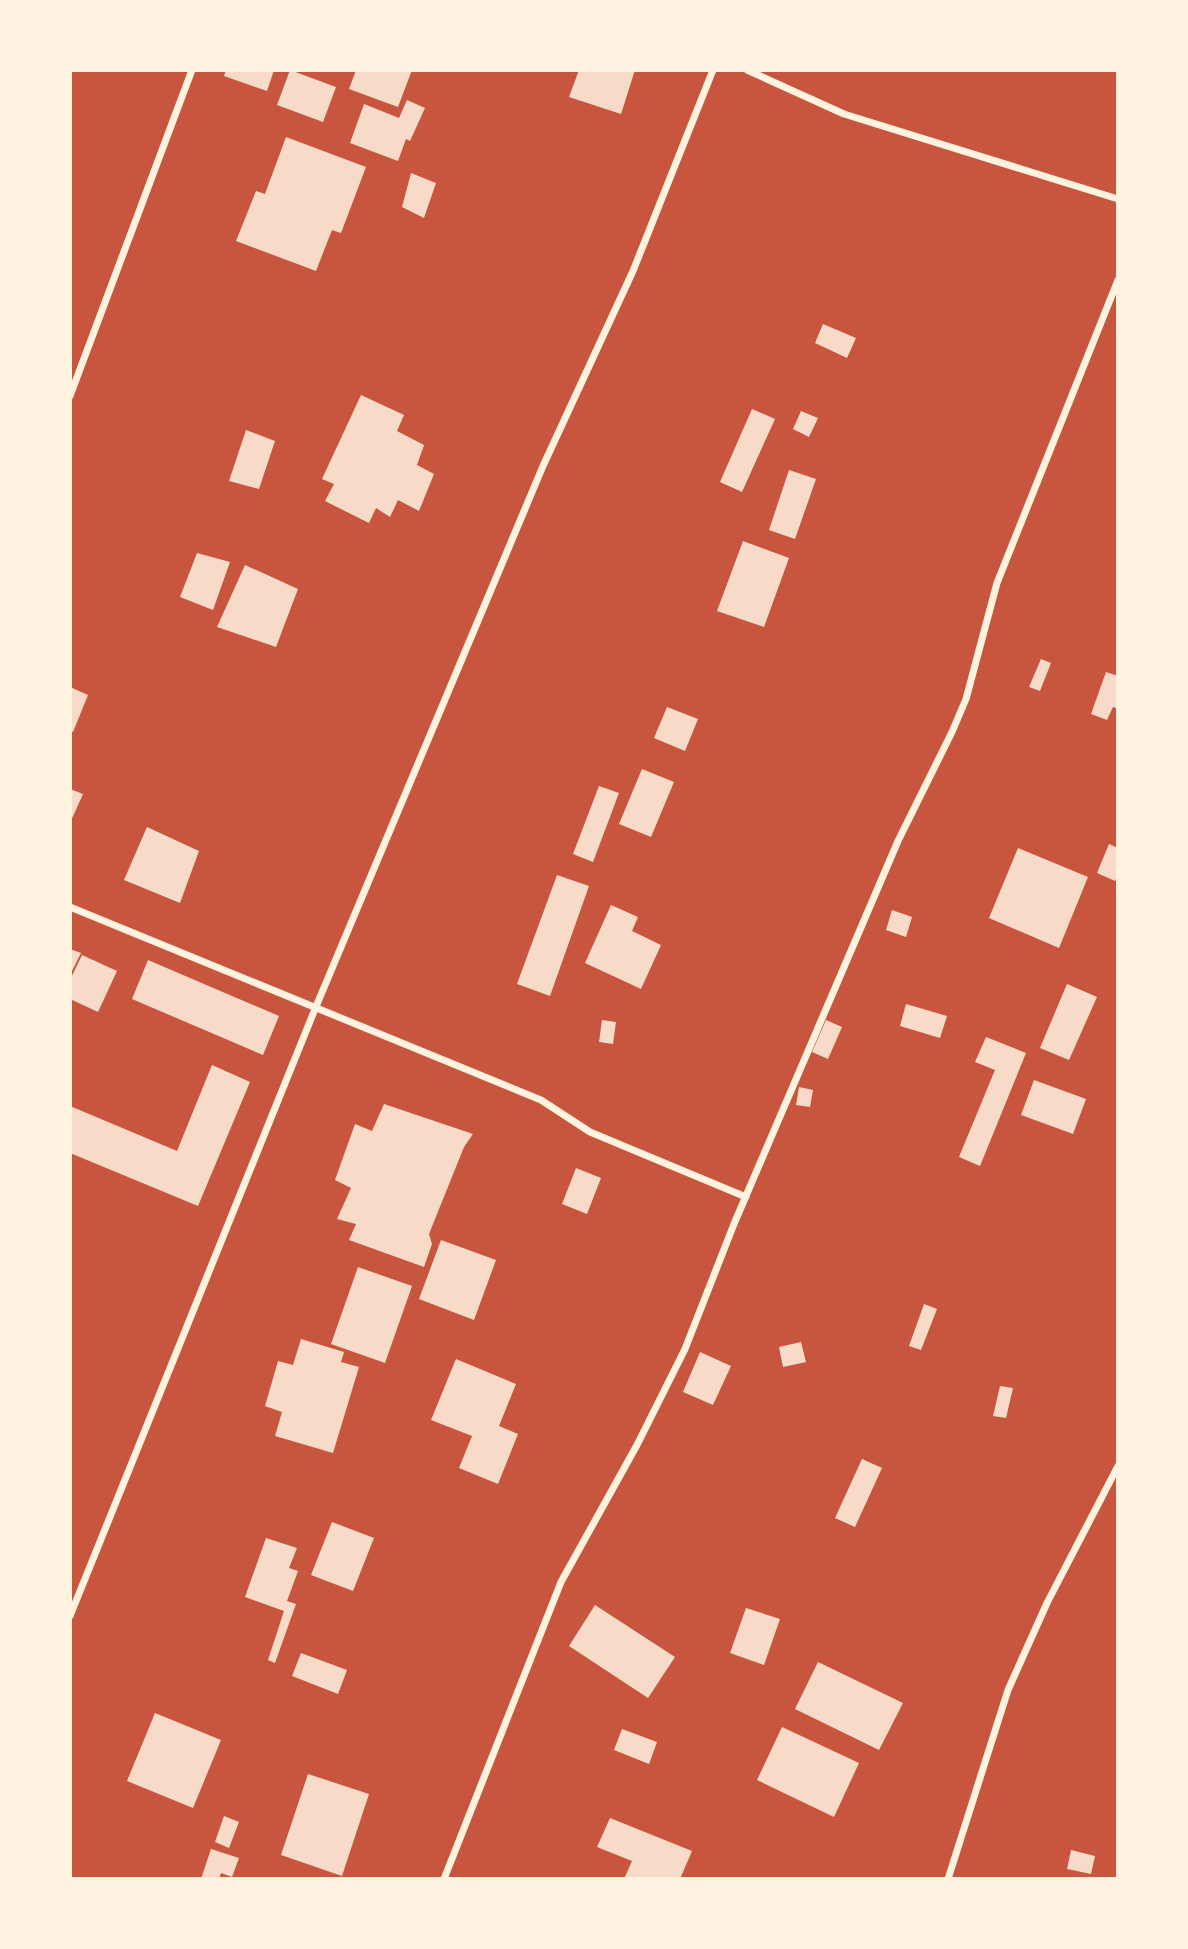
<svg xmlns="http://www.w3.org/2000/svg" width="1188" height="1949" font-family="Inter,sans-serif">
<rect width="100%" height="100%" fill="#c8553d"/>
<path fill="#f7dbc8" d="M226,70H274L267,91L224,76Z
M290,70L336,87L323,122L277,105Z
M356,70H412L398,107L349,89Z
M579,70H635L621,114L569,97Z
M407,100L425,108L410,141L406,139L398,161L350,143L364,104L399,118Z
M286,137L366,167L341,233L332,230L316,271L236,241L256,191L265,194Z
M411,173L436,183L424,218L402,207Z
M823,324L856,338L847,358L815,343Z
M361,395L404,415L397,431L424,445L417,465L434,474L419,511L398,500L390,517L376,508L369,523L325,501L334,484L322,479Z
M752,409L775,419L742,492L720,482Z
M801,411L818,418L809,437L793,429Z
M246,430L275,441L259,489L229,481Z
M789,470L816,479L795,539L769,530Z
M743,541L789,558L764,627L717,611Z
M197,553L230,562L213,610L180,597Z
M245,565L298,589L276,647L217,627Z
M1041,659L1051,663L1040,691L1029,687Z
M1106,672L1118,676V709L1113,707L1107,720L1091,714Z
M70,687L88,695L73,732L70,731Z
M667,707L698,719L685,751L654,738Z
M642,769L674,782L651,837L619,824Z
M599,786L619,793L593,862L573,854Z
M70,789L83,794L70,823Z
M147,827L199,851L180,903L124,880Z
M1109,844L1118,848V874L1115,881L1097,873Z
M1018,848L1088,877L1059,948L989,918Z
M557,875L589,886L550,996L517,984Z
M611,905L638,917L632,931L661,945L641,989L585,963Z
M892,910L912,917L906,937L886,930Z
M70,949L81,953L70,975Z
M82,955L117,971L98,1012L70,999V980Z
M148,960L279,1016L263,1055L132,999Z
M1067,984L1097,997L1069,1060L1040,1048Z
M906,1004L947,1016L940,1038L900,1026Z
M602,1020L616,1022L613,1044L599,1042Z
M826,1020L842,1027L828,1059L812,1052Z
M986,1037L1026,1053L980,1166L959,1157L995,1070L975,1062Z
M212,1065L250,1082L198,1206L70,1153V1106L177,1151Z
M1034,1080L1086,1099L1073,1134L1021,1115Z
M799,1087L813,1090L810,1107L796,1105Z
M384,1104L473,1134L464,1147L429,1234L432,1244L424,1267L349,1240L356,1224L337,1219L351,1188L335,1180L355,1124L372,1131Z
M576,1168L601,1178L587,1214L562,1204Z
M441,1240L496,1260L474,1320L419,1299Z
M358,1267L412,1286L385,1363L331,1344Z
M924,1304L937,1309L921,1350L909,1346Z
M301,1339L344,1352L341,1362L359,1367L333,1453L275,1436L282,1412L265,1406L278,1361L293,1365Z
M801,1342L806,1362L783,1367L779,1347Z
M700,1352L731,1366L713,1405L683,1392Z
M456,1359L516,1384L499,1426L518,1434L498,1484L459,1468L472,1436L431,1420Z
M1000,1386L1013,1388L1006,1418L993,1416Z
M862,1459L882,1468L855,1527L835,1518Z
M332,1522L374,1538L353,1591L311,1575Z
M266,1538L297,1548L289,1568L298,1571L287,1601L296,1604L275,1663L268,1660L284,1611L245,1597Z
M595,1605L675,1657L648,1698L569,1646Z
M746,1608L780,1619L764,1665L730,1653Z
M301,1653L347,1670L338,1694L292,1676Z
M818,1662L903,1703L879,1750L795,1709Z
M155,1713L221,1740L193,1808L127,1781Z
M782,1727L859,1763L834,1817L757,1780Z
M622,1729L657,1742L649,1764L614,1750Z
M308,1774L369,1794L342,1876L281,1855Z
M224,1816L239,1822L229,1848L215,1842Z
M610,1818L692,1851L680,1879H624L632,1861L597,1847Z
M211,1849L239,1858L232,1877L221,1873L219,1879H201Z
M1071,1850L1095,1856L1091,1874L1067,1869Z"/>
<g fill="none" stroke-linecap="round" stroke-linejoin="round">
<path stroke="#fff3e0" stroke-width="7" d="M747,70L844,114L1118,199
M70,396L192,70
M70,907L541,1100L590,1132L746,1197
M70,1616L315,1009L543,466L633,271L713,70
M444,1879L561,1582L637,1445L685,1349L734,1224L898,841L952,732L966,699L997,583L1118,280
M948,1879L1008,1690L1047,1603L1118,1466"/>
</g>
<rect width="1188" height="1949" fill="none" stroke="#fff3e0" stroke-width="144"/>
</svg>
